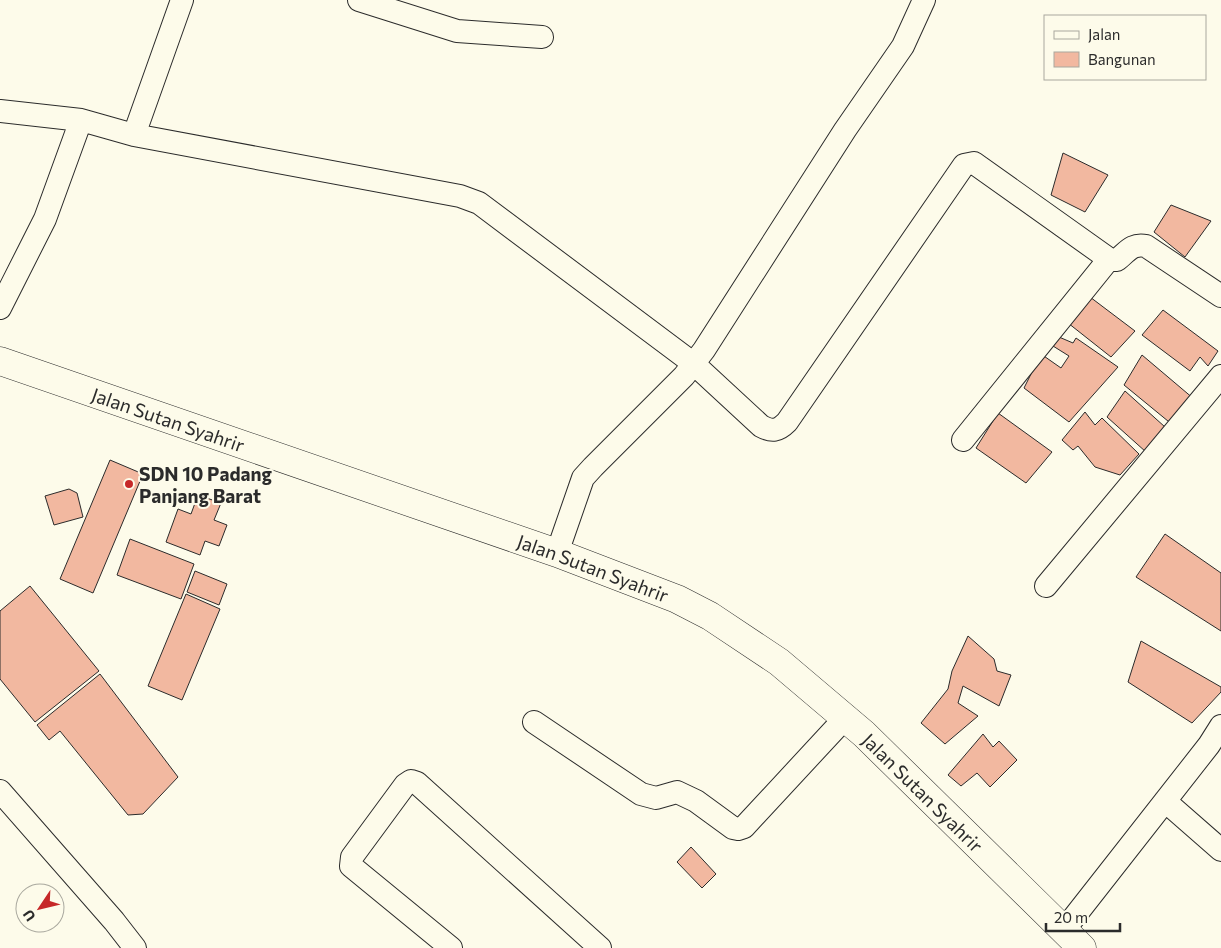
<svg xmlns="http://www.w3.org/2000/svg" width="1221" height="948" font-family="Commissioner,sans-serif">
<rect width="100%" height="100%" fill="#fdfbea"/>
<path fill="#f2b8a0" stroke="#2b2b2b" d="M1063,153L1108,175L1085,212L1051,195Z
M1171,205L1211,221L1185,257L1154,232Z
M1090,297L1135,331L1111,357L1068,323Z
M1163,310L1218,351L1208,366L1200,357L1190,371L1142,335Z
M1059,337L1073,343L1076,338L1118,367L1069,422L1024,388L1041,354L1061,368L1069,356L1053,346Z
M1142,355L1194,399L1174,426L1124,385Z
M1125,391L1165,427L1146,452L1107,417Z
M1085,412L1095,425L1102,418L1139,454L1120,475L1095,467L1078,446L1073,450L1062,440Z
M998,413L1052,452L1026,483L976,448Z
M110,460L143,474L93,593L60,579Z
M69,489L77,493L83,517L54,525L45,496Z
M198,495L221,503L214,520L227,525L219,546L205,541L200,555L166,542L178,509L191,514Z
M1165,534L1221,573V631L1136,577Z
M130,539L194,564L181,599L117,575Z
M195,571L227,584L219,605L187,592Z
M30,586L99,671L35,722L0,679V611Z
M186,594L220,609L182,700L148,686Z
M968,636L994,659L997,671L1011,675L999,706L963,686L958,703L978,716L945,744L921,723L948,689L952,671Z
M1141,641L1221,687V692L1192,723L1128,682Z
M100,674L178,777L143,814L128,815L60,731L49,740L37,725Z
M983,734L993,747L999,741L1017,760L990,787L977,773L961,786L948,775Z
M691,847L716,874L702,888L677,862Z"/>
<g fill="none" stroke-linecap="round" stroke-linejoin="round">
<defs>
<path id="minor" d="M359,0L457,31L542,37
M0,111L81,120L134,135L460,196L479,203L694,364L761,426C772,432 778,431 787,422L964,165L974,163L1109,259L1117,260C1127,252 1132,243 1146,246L1221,296
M134,135L182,0
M0,308L45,219L81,120
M963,440L1109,259
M557,553L583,478L593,467L684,376L704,350L845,130L903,46L924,0
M1046,586L1221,376
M534,722L641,794L656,798L677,792L696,801L733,828L738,829L744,827L846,717
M0,791L114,921L135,948
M1165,801L1221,850
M1064,930L1209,745L1221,726
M451,948L351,866L352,857L405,785L411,781L417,783L600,948"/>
<g id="trunk">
<path id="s1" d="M0,361L557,553L677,599L710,616L779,662L864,734L1082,948"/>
</g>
</defs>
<use href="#minor" stroke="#2b2b2b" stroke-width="24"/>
<use href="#trunk" stroke="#2b2b2b" stroke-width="29"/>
<use href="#minor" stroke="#fdfbea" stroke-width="22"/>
<use href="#trunk" stroke="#fdfbea" stroke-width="28"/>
</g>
<circle fill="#c62828" stroke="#fdfbea" stroke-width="2" cx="129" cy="484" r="5"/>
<g text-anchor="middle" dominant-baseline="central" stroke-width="4" stroke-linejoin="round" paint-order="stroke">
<g font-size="19" fill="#2b2b2b" stroke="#fdfbea">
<text stroke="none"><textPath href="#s1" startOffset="178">Jalan Sutan Syahrir</textPath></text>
<text stroke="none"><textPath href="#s1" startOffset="628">Jalan Sutan Syahrir</textPath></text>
<text stroke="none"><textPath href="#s1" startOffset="1032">Jalan Sutan Syahrir</textPath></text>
</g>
<g font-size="19" font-weight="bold" fill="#2b2b2b" stroke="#fdfbea" text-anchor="start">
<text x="139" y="473">SDN 10 Padang<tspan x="139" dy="22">Panjang Barat</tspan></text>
</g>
</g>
<rect x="1044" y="15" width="162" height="65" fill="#fdfbea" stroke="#a9a89e"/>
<rect x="1054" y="31" width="25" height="8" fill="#fdfbea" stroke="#a9a89e"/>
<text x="1088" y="40" font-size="15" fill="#2b2b2b">Jalan</text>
<rect x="1054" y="52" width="25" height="15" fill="#f2b8a0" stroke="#a9a89e"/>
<text x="1088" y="65" font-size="15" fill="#2b2b2b">Bangunan</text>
<g transform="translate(40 908) rotate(235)"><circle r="24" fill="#fdfbea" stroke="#a9a89e"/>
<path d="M0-4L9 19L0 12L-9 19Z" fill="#c62828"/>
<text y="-8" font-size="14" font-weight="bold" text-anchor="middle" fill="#2b2b2b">U</text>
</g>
<path d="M1046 923v8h74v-8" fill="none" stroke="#2b2b2b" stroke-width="2.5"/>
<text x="1054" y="923" font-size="15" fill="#2b2b2b" stroke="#fdfbea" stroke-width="4" paint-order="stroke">20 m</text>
</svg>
